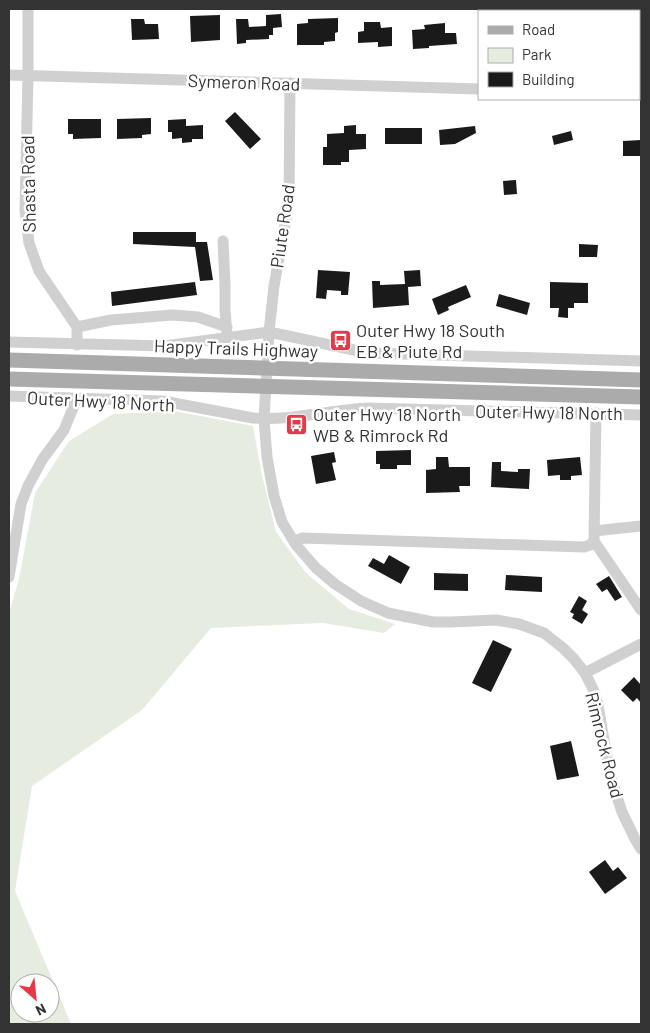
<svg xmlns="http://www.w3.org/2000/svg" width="650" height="1033" font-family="Barlow,sans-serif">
<rect width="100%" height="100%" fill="#fff"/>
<path fill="#e6ecdf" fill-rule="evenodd" d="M174,411L253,426L261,471L276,532L306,573L349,609L395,624L384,633L323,623L211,628L142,710L32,786L15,891L71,1024H9V613L19,579L35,493L69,441L113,414ZM20,983H50V1013H20Z"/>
<path fill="#1a1a1a" d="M281,14L282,27L273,28V35H269V39L246,40V43L237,44L236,19H248L249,27L266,26V15Z
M220,15V40L191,42L190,16Z
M338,18V32L335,33V41L324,42V45H297V24L308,23V19Z
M131,19H144L145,24H158L159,39L132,40Z
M364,22H380L381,28L392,27V46L378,47V42L358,43V32L364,31Z
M445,23V33H456L457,44L429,46V48L413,49L412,30L425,29L424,25Z
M235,112L261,139L250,149L225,121Z
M151,118V134L142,135V138L117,139V119Z
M68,119H101V138L73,139V134H68Z
M186,119V126L203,125V139H192V142L182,143V138L172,139V132H168V120Z
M356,125V134H366V149L349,150V162H341V165H323V147H327V134L344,133V126Z
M475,126L476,133L455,144L440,145L439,130Z
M385,128H422V144H385Z
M571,131L573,140L554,145L552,136Z
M641,140V156H623V141Z
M516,180L517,194L504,195L503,181Z
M133,232H196V242H207L213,280L200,281L195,247L133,244Z
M579,244L598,245L597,257H579Z
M318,270L350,272L348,295H341V291L327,290L326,299L316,298Z
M420,270L421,286L408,287L409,305L373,308L372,281H380V285L405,284L404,271Z
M195,282L197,295L112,306L111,292Z
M550,282L588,283V303H574V308H568V318L558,317L559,308H550Z
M466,285L471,297L448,307L449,310L438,315L432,299Z
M499,294L530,303L527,315L496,306Z
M411,450V465H397V469H380V464H376V451Z
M334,452L336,462L332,463L336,480L316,484L311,456Z
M436,457H448L449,467H470V486H459L460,492L426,493V470L436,469Z
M580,457L582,475L571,476V480H560V475L548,476L547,460Z
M492,462H501V471L518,472V469H530L529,489L491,487Z
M389,555L410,567L401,584L368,566L373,558L384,564Z
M434,573L468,574V591L434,590Z
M506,575L542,577V592L505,590Z
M609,576L622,597L615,601L607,589L602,592L596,584Z
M579,596L587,601L582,610L588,614L582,624L572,618L574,614L570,612Z
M493,640L512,649L491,692L472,683Z
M634,677L641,685V703L637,698L633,702L621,690Z
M571,741L579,776L557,780L550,746Z
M605,860L613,871L618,867L627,878L605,894L589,872Z"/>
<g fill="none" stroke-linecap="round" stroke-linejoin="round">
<path stroke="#d0d0d0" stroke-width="11" d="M28,9V75L25,210L29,243L39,271L77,327V345
M9,75L479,89
M290,83L289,203L274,286L269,332L264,419L267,457L274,496L282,522L296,545L316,568L335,584L361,601L388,613L433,622H451L496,620L519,624L544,633L563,648L574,659L585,673L593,689L598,705L610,775L622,812L635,839L641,849
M639,93H641
M223,241L225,284V310L227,334
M77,327L111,320L172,315L198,317L227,327
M9,342L164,346L269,332L368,353L641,361
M9,396L163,401L253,418C292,421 330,410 368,408L641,415
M594,531L641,526
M594,541L641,610
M294,542L302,538L584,547L590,545L594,541L596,413
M9,577L21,504L28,486L42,460L64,430L77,398
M585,673L641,644"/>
<path stroke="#ababab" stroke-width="15" d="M9,360L641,380
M9,379L641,397"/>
</g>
<defs>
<symbol id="bus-square" viewBox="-11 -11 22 22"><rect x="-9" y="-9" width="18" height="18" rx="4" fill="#e63946" stroke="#fff"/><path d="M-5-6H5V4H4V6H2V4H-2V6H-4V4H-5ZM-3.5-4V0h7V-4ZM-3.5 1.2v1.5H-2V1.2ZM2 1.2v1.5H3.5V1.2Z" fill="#fff"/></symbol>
</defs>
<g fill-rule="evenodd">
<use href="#bus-square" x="328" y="328" width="25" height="25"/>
<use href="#bus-square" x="284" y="412" width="25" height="25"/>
</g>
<g text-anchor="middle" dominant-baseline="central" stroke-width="5" stroke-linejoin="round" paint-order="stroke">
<g font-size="18" fill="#333" stroke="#fff">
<text transform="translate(244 82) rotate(2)">Symeron Road</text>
<text transform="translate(28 184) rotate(-91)">Shasta Road</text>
<text transform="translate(282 226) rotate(-82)">Piute Road</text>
<text transform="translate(236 348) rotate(2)">Happy Trails Highway</text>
<text transform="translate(101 401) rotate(3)">Outer Hwy 18 North</text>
<text transform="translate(549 412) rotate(1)">Outer Hwy 18 North</text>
<text transform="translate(605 745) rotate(76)">Rimrock Road</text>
</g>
<g font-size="18" fill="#333" stroke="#fff" text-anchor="start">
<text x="356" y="330">Outer Hwy 18 South<tspan x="356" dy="21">EB &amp; Piute Rd</tspan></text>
<text x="313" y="414">Outer Hwy 18 North<tspan x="313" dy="21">WB &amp; Rimrock Rd</tspan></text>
</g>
</g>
<rect width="650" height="1033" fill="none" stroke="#333333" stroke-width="20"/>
<rect x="478" y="10" width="162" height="90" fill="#ffffff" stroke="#adadad"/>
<rect x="488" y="26" width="25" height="8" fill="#ababab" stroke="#adadad"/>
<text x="522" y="35" font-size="15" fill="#333333">Road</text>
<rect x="488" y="48" width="25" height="15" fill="#e6ecdf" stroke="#adadad"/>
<text x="522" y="60" font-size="15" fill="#333333">Park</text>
<rect x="488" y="72" width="25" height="15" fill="#1a1a1a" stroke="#adadad"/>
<text x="522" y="85" font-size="15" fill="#333333">Building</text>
<g transform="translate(35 998) rotate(153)"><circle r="24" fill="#ffffff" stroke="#adadad"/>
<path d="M0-4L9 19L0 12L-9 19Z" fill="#e63946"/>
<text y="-8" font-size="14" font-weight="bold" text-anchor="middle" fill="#333333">N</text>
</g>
</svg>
